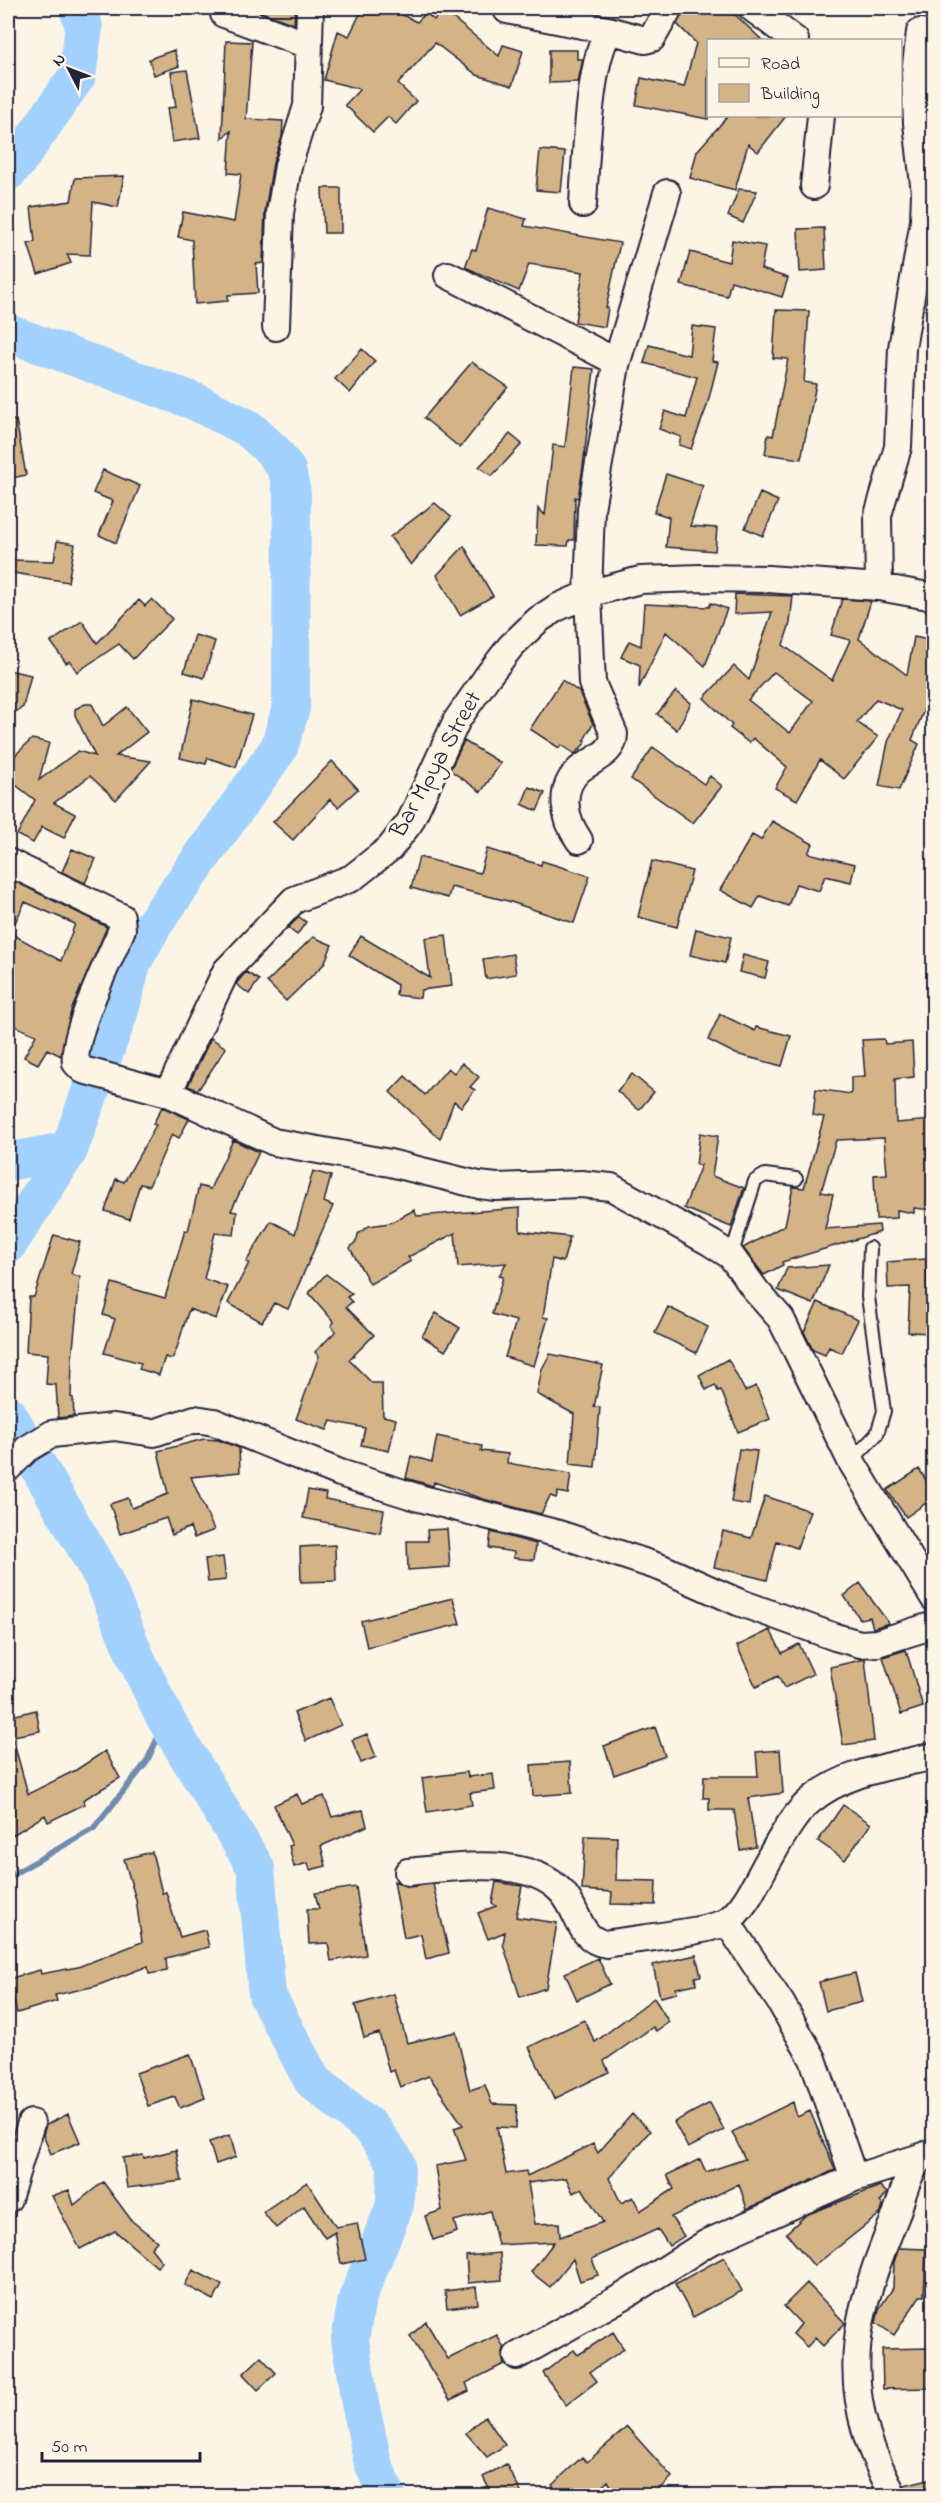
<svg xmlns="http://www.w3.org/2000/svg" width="941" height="2503" font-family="'Indie Flower',sans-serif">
<rect width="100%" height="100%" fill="#fcf5e5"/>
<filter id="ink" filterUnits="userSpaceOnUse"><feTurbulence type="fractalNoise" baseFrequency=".0167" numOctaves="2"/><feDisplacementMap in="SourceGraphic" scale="12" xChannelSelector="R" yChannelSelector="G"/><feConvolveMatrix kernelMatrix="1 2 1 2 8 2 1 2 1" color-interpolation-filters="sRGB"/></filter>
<g filter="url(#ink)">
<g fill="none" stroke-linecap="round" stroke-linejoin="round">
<path stroke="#6f8bb0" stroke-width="6" d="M8,1877L93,1829L146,1763L166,1720"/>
<path stroke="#a2d1fe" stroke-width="38" d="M8,172L18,161L77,76L84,27L78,8
M8,333L196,402L248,428L273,451L287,470L292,493L291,708L279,748L154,924L133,961L119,1013L69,1150L8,1245
M8,1162L69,1150
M8,1414L103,1578L136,1658L166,1720L256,1868L267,1995L312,2080L372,2129L396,2162L395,2205L357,2299L350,2339L360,2403L373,2463L387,2496"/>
</g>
<path fill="#d4b487" stroke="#22223b" stroke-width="1.5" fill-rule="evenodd" d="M250,8L295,9L294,24Z
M375,8H388L417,22L426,13L434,20L442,9L499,56L503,45L523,51L512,86L477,75L435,43L398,84L416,101L396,124L388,117L373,132L345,105L360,89L324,80L338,31L349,36L362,10L372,15Z
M686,8H728L762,40H708V119L636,105L641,78L684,87L696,43L677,24Z
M226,41L252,42L246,119L283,121L282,137L273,163L265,211L263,263L256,264L258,293L228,295V301L195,304L192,240L178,237L183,212L234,222L241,174L228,173L231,131L222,138Z
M174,50L179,66L154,75L149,59Z
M549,50H577V59H583L578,82L549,83Z
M187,70L200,138L172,142L167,108L176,107L171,72Z
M728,116H786L758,152L748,144L735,190L690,178L697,151Z
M540,150L565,152L561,192L536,190Z
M124,176L118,207L93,202L90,255L67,254L71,263L38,274L28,244L35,242L31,207L71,201L75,178Z
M322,188H341V233H324Z
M739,189L757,191L743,223L728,216Z
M488,208L526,219L524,226L620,243L606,308H608L605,327L575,322L583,272L529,264L519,291L465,267L472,249L476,250Z
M824,228L826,270L800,272L798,229Z
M732,240L765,246L761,269L788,278L782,297L731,281L727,296L681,285L690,252L729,262Z
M776,310L809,311L804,382L816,384L801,459L765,454L768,435L773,436L788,359L773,358Z
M692,326L716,329L712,361L718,362L707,406L691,449L679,445L681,437L659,429L665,411L686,418L697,377L644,363L649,345L689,355Z
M362,349L375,361L350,393L335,379Z
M472,362L508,387L460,448L424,418Z
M574,367L594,369L583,467L578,498L575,497L574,540H569L568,546L536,545L538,508L545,515L553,445L565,447Z
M16,420L26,475L8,479V421Z
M510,434L522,444L492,476L479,467Z
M103,470L140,486L116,543L99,535L113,501L93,493Z
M666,474L703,486L690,526L717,528L715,551L666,547L669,517L654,512Z
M760,493L778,501L763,536L745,528Z
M435,503L451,517L411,565L390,537Z
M57,541L75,544L68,582L8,572V560L54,561Z
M464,546L493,596L460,615L437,575Z
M735,594L793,596L790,623L783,645L832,680L850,640L831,635L842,599L871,601L859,639L907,675L914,637L933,641V687L912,740L919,744L899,790L879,786L888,742L902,710L876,699L857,722L878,737L844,779L820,760L797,800L775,788L787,767L753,738L749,743L730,728L732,725L704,698L734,666L749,680L772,612L734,614ZM774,672L813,701L790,733L748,700Z
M152,599L172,619L133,659L119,644L77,672L70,661L66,663L51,642L82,621L97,643L139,600L145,606Z
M711,603L727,609L705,666L666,632L639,688L640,665L621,657L629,641L641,646L644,604L709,607Z
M195,635L215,641L204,678L184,672Z
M8,670L31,675L23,707L8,717Z
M562,680L579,692L593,724L584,740L586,742L575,754L561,745L559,748L530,729Z
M676,691L691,703L677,730L657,714Z
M193,699L252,715L236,767L208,758L206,764L180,758Z
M85,704H92L103,726L127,707L147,732L116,756L151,761L116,800L90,776L54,803L75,814L64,838L42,827L33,843L17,835L35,800L8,779V762L32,739L49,743L39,780L78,751L95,756L75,715V709Z
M464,741L501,763L481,792L450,770Z
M653,747L704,784L710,776L722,786L693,823L631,779Z
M332,761L358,789L338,807L330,799L293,840L273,822Z
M529,787L545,793L537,811L522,804Z
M772,821L813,844L808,853L855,864L851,882L825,876L819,891L796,884L788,906L760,896L753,908L720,890L752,835L761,840Z
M72,849L96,859L85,883L62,872Z
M487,849L541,865L542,861L590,876L574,923L508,901L451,887L448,898L411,888L419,857L480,873Z
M652,861L692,871L677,927L638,917Z
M8,878L107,927L71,1011L61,1056L47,1049L38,1064L24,1057L36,1035L8,1023ZM25,902L75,924L61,961L10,933Z
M299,917L306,922L297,935L288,928Z
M696,929L731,937L725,963L690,955Z
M446,935L452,986L421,990L420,998L396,995L397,985L349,955L361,936L430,978L425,938Z
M313,937L332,945L324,964L286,1001L267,982Z
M513,954L516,974L486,979L483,959Z
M743,955L769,962L765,978L739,972Z
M246,972L259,980L249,994L236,984Z
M720,1014L755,1031L756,1027L791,1036L782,1066L736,1054L708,1040Z
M211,1038L226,1048L198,1090L188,1086Z
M884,1039L885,1044L912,1042L914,1077L895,1079L896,1123L933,1120V1210L914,1208V1213L897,1210V1218L876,1219L874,1175L887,1174L884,1138L836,1140L821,1192L833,1194L825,1229L879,1225L880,1232L782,1262L783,1265L764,1275L743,1248L785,1225L793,1187L804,1188L824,1117L813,1115L816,1089L851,1094V1077L865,1076L862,1040Z
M462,1063L479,1077L470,1087L475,1090L461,1107L454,1101L440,1139L390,1092L405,1076L425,1095L448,1068L454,1073Z
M632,1074L654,1092L639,1110L617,1091Z
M162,1107L189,1119L179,1138L172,1134L149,1186L140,1184L129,1219L105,1211L116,1179L124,1182L156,1125L153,1124Z
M700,1133L718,1136L712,1176L744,1188L731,1227L684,1208L701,1165H696Z
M233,1140L259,1152L231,1211L237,1212L234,1235L215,1233L204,1279L228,1287L216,1319L189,1309L176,1351L172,1359L165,1357L159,1375L139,1369L141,1363L104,1353L115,1319L103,1315L112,1283L165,1298L185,1230L188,1231L199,1186L210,1189Z
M313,1171L331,1176L324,1202L333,1206L288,1309L274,1303L262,1322L228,1303L249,1263L246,1262L271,1221L295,1234Z
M520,1208V1231L570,1237L563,1262L552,1259L543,1317L548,1318L534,1366L505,1357L516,1321L492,1314L503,1277L499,1276L506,1263L458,1267L455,1233L408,1257L411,1261L370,1284L350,1248L357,1240L358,1234L369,1226L390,1223L414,1210L417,1216Z
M54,1235L80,1242L71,1274L80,1277L72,1359L71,1397L73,1398L74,1416L58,1418L56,1385L46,1384L48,1354L26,1352L29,1297H34Z
M926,1259L928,1299L933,1300V1333L908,1332L910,1287L888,1288L887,1262Z
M829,1265L813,1304L778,1290L787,1268Z
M326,1274L352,1294L347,1297L352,1302L346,1307L374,1335L349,1360L372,1383H382L383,1416L396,1419L389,1451L361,1445L365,1428L331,1421L327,1430L296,1419L319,1356L315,1352L336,1331L331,1326L334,1322L309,1293Z
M818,1302L858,1320L842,1353L829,1347L825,1355L813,1350L804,1332Z
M668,1307L708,1327L696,1353L655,1333Z
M436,1313L460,1328L445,1351L422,1336Z
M550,1354L603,1365L594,1407H600L595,1467L570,1464L574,1414L537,1394L542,1369Z
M728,1359L745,1391L756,1386L770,1419L738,1432L721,1390L718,1391L715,1385L706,1390L699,1375Z
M437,1436L482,1446L481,1451L508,1454L507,1463L571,1474L568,1494L558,1492L556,1498L550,1496L541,1514L483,1499L434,1482L433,1486L406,1478L411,1456L432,1462Z
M204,1439L218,1440L239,1448L240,1472L191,1477L214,1530L194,1538L190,1527L172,1535L166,1518L120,1534L110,1504L128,1498L132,1508L168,1494L158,1451Z
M739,1449L757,1451L749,1505L731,1502Z
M919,1469L933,1491V1498L906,1517L887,1490Z
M308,1490L326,1493L325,1499L384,1510L380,1533L303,1518Z
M765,1496L810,1511L797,1548L777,1541L767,1580L714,1567L723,1531L751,1538Z
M447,1529L450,1567L408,1570L407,1541H428L427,1530Z
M491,1532L536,1544L534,1560L513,1558L514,1552L489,1548Z
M335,1545L336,1581L301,1582L300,1547Z
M223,1557L226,1580L208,1582L205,1559Z
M860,1583L876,1606L889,1623L873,1628L870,1617L860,1619L844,1596Z
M453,1598L460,1624L367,1647L361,1621Z
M770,1630L782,1653L799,1644L813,1674L784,1688L778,1676L756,1687L737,1646Z
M906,1650L923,1707L901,1714L883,1657Z
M865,1659L874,1741L843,1745L830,1667Z
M329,1698L341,1725L306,1741L294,1713Z
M36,1710L40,1731L8,1737V1717Z
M655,1727L665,1756L614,1775L604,1746Z
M367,1734L376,1757L361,1763L352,1740Z
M8,1739H13L28,1794L76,1770L105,1751L120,1778L83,1800L85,1804L48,1822L45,1815L8,1838Z
M780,1750L783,1793L748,1798L756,1847L740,1850L734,1810H709V1798H703L704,1776H758L756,1752Z
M570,1762L572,1793L533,1796L531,1765Z
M467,1772L468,1777L493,1774L495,1790L470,1793L472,1805L427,1812L422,1778Z
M297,1794L302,1804L324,1796L332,1817L363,1810L367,1826L321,1846L326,1866L310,1870L308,1863L294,1867L289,1846L292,1845L274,1805Z
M843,1805L871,1824L845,1860L818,1841Z
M585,1836L617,1837L616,1880L656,1881L655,1905L611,1904L612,1892L582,1890Z
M152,1852L162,1893L166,1892L180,1937L205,1930L209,1947L166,1958L167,1971L149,1974L148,1966L96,1986L55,1995L57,2001L17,2013L8,1979L40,1970L41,1974L78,1967L142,1942L136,1900L124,1859Z
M394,1881L409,1887L433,1884L449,1953L426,1959L421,1934L404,1938Z
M496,1882L522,1886L516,1917L557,1923L546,1988L520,1997L503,1944L505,1932L488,1939L478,1913L496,1906L492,1903Z
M356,1887L366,1955L331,1961L328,1943L309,1944L307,1909H319L315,1893Z
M696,1955L701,1976L695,1977L696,1984L676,1988L677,1993L660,1997L653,1965Z
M598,1958L610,1984L577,2000L565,1973Z
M855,1973L862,2002L826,2011L819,1982Z
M394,1994L407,2043L456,2032L470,2090L485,2085L492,2104L517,2105L516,2128L497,2127L506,2174L526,2171L527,2176L593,2144L598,2153L632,2114L650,2131L609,2178L621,2203L633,2197L640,2211L674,2189L667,2175L700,2159L706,2172L745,2159L732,2132L793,2102L797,2117L810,2111L835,2170L747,2209L739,2184L671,2217L684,2236L669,2246L658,2229L592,2259L598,2275L580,2281L573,2259L550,2287L531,2272L554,2242L498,2245L490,2211L454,2221L457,2232L433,2240L425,2216L442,2210L435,2166L466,2160L454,2128L463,2125L429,2076L400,2087L394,2070L389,2072L379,2033L364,2038L355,2005ZM566,2178L573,2193L582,2188L603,2222L560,2237L559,2223L535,2224L528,2183Z
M654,1998L669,2022L656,2031L653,2027L604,2061L609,2072L554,2099L529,2047L584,2020L595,2042Z
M190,2054L205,2098L180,2108L175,2097L148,2106L136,2073Z
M710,2103L724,2130L688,2148L674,2122Z
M68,2114L80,2142L51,2154L43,2135L46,2125Z
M230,2135L236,2157L216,2164L209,2142Z
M176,2150L182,2181L127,2188L123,2158L143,2155L144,2158Z
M103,2182L132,2221L157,2241L151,2248L162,2262L157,2267L115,2231L80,2249L52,2196L69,2190L74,2205Z
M307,2182L336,2227L357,2223L365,2259L341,2264L335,2232L325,2238L304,2206L276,2228L263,2212Z
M880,2186L887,2193L880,2202L883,2205L881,2213L814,2266L786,2233L806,2215Z
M899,2248L926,2249L924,2296H920L894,2335L876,2323L879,2309L893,2288L894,2262Z
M500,2253L502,2280L468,2283L466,2256Z
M724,2257L742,2291L693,2317L675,2284Z
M193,2270L222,2285L214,2300L185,2285Z
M807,2283L845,2323L823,2346L815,2338L807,2347L793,2334L801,2324L784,2306Z
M476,2287L478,2304L447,2308L445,2291Z
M426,2322L448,2359L497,2335L504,2348L502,2356L504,2364L466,2383L469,2391L450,2400L410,2336Z
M613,2332L624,2349L590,2372L597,2381L566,2405L543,2373L574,2350L578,2355Z
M931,2348V2388L883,2389L882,2349Z
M261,2357L276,2373L258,2390L243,2374Z
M485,2416L505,2445L487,2457L466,2433Z
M627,2427L672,2477L652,2496H617L608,2481L592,2496H561L552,2485L582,2457L587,2462Z
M506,2464L523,2496H493L483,2477Z
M933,2478V2496H908L904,2485Z"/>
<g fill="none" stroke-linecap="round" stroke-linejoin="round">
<defs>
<path id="service" d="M731,1256L755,1181L765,1175L796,1179
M851,1461L877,1434L884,1411L868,1297L870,1248"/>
<path id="minor" d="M752,8L795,40
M507,10L612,31
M224,14L308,45
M814,186L821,116
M583,204C585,175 589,43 612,31L645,40L652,38L669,8
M448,275L611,359L616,365L591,509L588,594L592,683L614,734C614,754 592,759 579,770C558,789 564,819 579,840
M276,327L280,213L288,166L307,106L310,8
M616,365L667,193
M879,587L878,515L898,447L902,348L924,221L925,193L917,123L915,73L920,32
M8,862L121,917L122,929C110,959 71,1035 76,1063L83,1070L168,1093L274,1142L390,1163L479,1185L496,1187L581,1184L611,1187L711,1243L731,1256L757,1292L781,1319L851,1461L934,1598
M168,1093L226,971L294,900L352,878L390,848L410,822L457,720L487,677L511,646L538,620L556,608L588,594L640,580L701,578L768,579L879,587L934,597
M8,1468L27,1449L52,1434L114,1427L154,1433L195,1419L214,1422L340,1473L419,1498L559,1534L662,1568L738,1602L835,1637L860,1644L877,1643L934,1625
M408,1872C452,1867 528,1855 562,1892C579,1910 578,1940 606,1944C631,1939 711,1932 727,1921C746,1908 757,1880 768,1861C779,1842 793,1815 810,1801C844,1772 892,1766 934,1756
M727,1922L781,2003L813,2059L854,2178
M8,2199L31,2123
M517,2356L627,2294L707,2243L854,2178L924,2156
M893,2496C884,2475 872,2454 866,2432C842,2351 866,2289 896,2215C903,2195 909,2162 930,2153"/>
</defs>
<use href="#service" stroke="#22223b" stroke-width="16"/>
<use href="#minor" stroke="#22223b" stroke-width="30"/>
<use href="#service" stroke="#fcf5e5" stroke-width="12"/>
<use href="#minor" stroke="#fcf5e5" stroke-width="26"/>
</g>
</g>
<g text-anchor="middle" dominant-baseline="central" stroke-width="6" stroke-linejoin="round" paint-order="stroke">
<g font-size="24" fill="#22223b" stroke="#fcf5e5">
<text transform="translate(437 765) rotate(-61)">Bar Mpya Street</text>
</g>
</g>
<rect width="941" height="2503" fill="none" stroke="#fcf5e5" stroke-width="30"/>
<rect x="15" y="15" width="911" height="2473" fill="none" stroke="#22223b" stroke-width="2" filter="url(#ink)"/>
<rect x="707" y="39" width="195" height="78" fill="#fcf5e5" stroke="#a5a1a1" stroke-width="1.5"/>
<rect x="719" y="58" width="30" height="9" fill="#fcf5e5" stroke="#a5a1a1" stroke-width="1.5"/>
<text x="761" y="69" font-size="18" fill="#22223b">Road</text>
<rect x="719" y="84" width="30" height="18" fill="#d4b487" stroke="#a5a1a1" stroke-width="1.5"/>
<text x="761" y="99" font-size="18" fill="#22223b">Building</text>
<g transform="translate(69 69) rotate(312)" stroke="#fcf5e5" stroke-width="4.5" paint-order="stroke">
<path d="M0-4.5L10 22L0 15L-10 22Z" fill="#22223b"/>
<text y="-9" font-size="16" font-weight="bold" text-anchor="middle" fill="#22223b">N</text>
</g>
<path d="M42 2452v9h158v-9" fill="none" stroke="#22223b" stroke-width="3"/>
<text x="51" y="2452" font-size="18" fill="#22223b" stroke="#fcf5e5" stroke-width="4.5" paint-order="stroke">50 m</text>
</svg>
